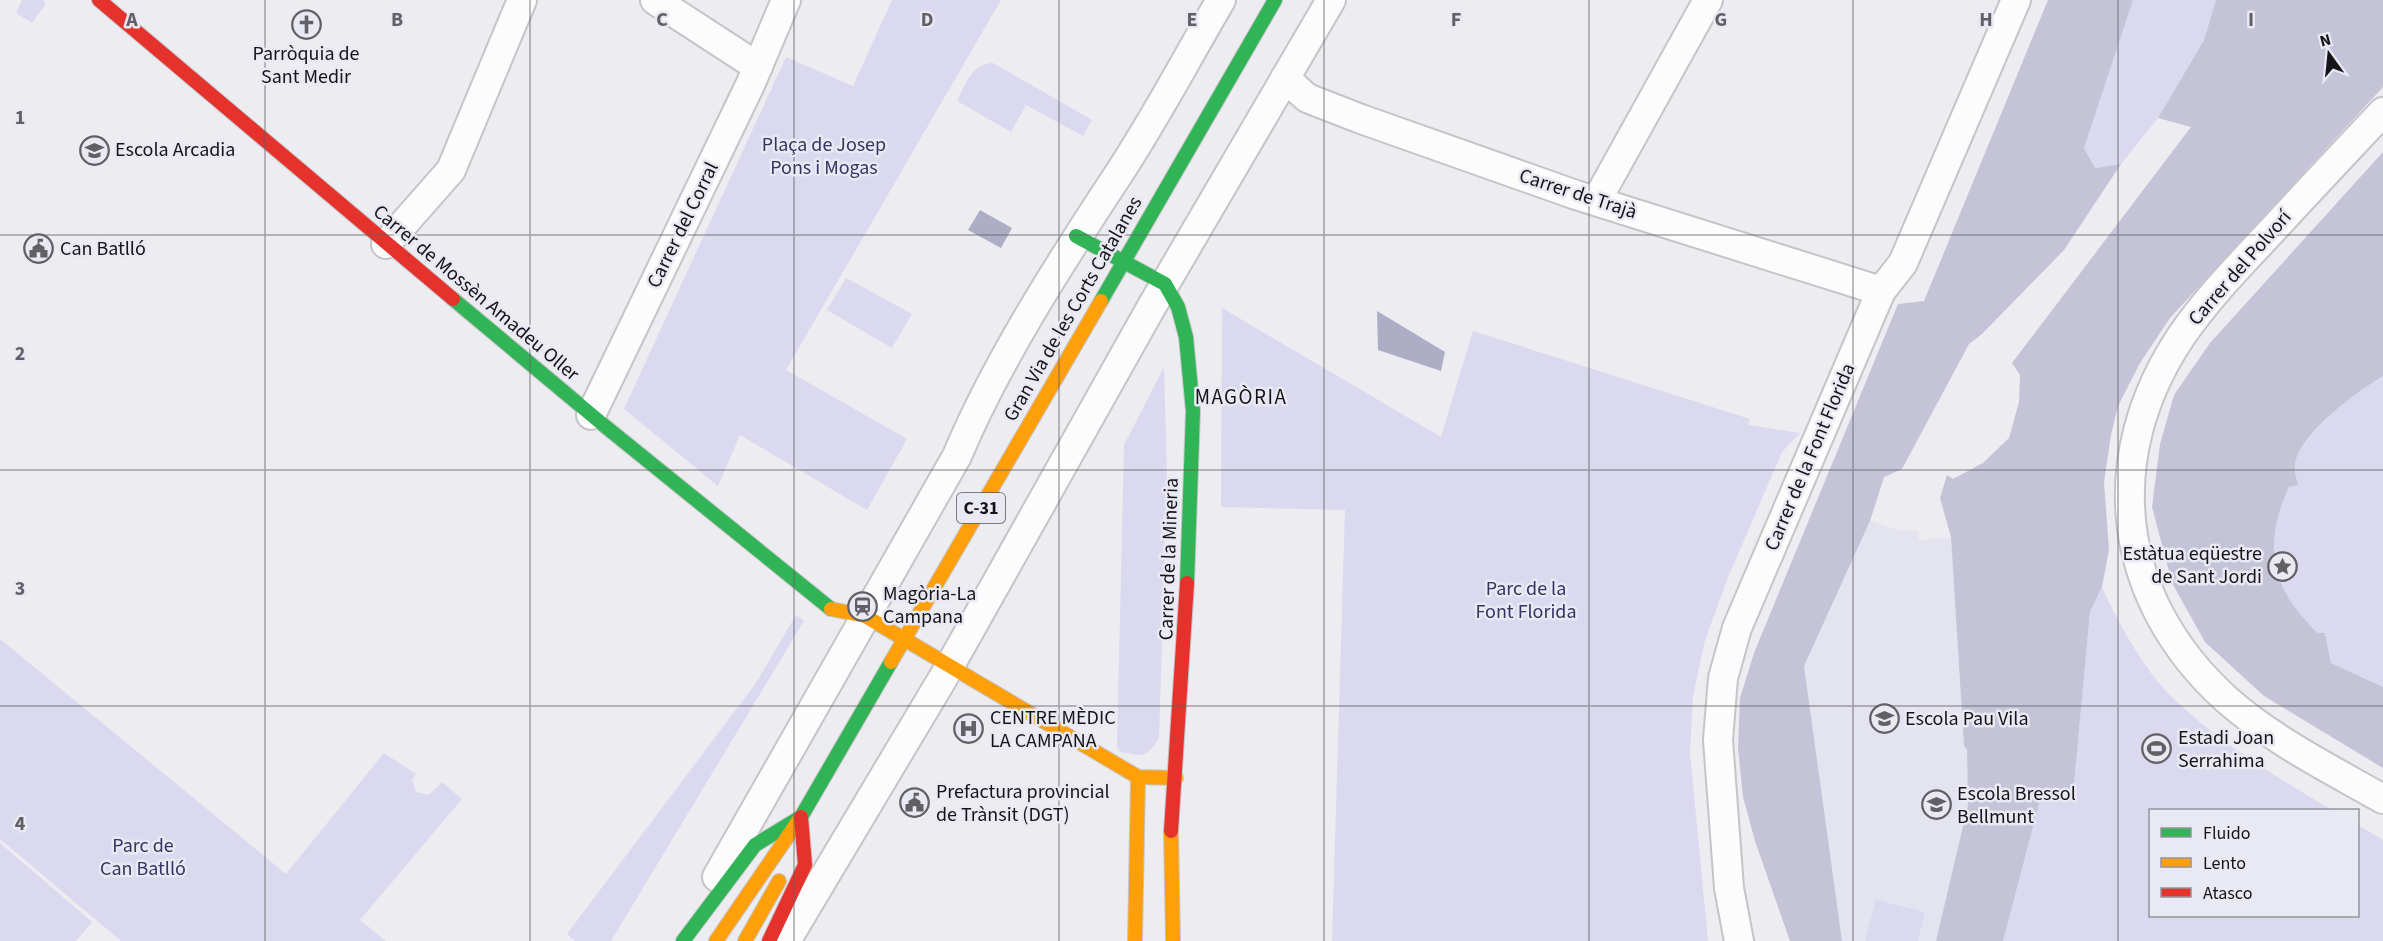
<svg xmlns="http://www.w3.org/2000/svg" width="2383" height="941" font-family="'Source Sans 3',sans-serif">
<rect width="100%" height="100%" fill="#ececf1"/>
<path fill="#e4e3f0" d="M1870,521L1902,531L1918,530L1919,540L1951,537L1964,746L1967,749L1968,805L1936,941H1841L1804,665Z"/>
<path fill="#dad9ef" d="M22,0H44L45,5L32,23L16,13Z
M892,0H1001L786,370L907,439L867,510L740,435L718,486L624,409L786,57L853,86Z
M2133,0H2216L2204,40L2158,118L2121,164L2095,168L2084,148Z
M993,63L1092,120L1083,136L1026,105L1011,132L957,101C966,84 971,64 993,63Z
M846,278L912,314L892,348L827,310Z
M1222,308L1441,437L1473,331L1750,419L1748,425L1800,433L1782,452L1729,575L1705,640L1693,696L1690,753L1708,941H1332L1345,510L1221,507Z
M1164,367L1167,476L1159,738C1146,759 1142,756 1120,752L1117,746L1124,445Z
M2383,376V687L2331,663L2325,633H2318C2270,589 2262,546 2289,487L2298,485C2297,479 2294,471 2295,466C2298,435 2358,391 2383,376Z
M2102,587C2117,621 2144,670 2171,696C2218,742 2276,777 2332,810H2150V916H2358V825L2383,840V941H2003L2042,793L2073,794L2090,612Z
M796,615L804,621L611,941H575L567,934L756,683Z
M0,639L286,874L384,753L416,774L412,780L416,792L429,795L442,782L462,799L360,920L386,941H121L0,839Z
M0,843L92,922L76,941H0Z
M1876,900L1925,912L1918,941H1865Z"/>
<path fill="#c4c3d8" d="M2048,0H2133L2084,148L2095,168L2121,164L2064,250L1982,334L1969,344L1902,469L1884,477L1870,521L1804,666L1842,941H1790L1755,841L1743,797L1738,748L1740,698L1754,653L1898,304L1924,301Z
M2216,0H2383V87L2170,318L2140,363L2118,406L2111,435L2104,482L2109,550L2102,587L2090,612L2073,795L2042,793L2003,941H1936L1968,805L1967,749L1964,746L1951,537L1940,498L1947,475L1953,479L1983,463L2009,438L2019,402L2020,375L2012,363L2191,127L2158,118L2204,40Z
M2383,152V376C2358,391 2297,435 2295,466C2294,472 2297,479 2298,485L2289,487C2262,546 2271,589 2318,633H2325L2331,663L2383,687V768L2264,696L2205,642L2172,583L2152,507L2160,444L2174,395L2210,343Z"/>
<path fill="#aeadc6" d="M980,210L1012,228L1001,248L968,230Z
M1377,311L1445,352L1441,371L1378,350Z"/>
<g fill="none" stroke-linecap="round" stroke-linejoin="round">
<defs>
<path id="street" d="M655,0L758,67
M1285,78L1307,98L1361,119L1576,195L1881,291
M2383,112C2343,154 2304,196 2265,238C2236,269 2206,300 2182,335C2099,458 2116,599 2226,699C2272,740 2330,769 2383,799
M1597,200L1708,0
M386,244L451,170L522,0
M591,415L750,85L786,0
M717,877L957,456C996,363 1057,268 1112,184C1152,125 1185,61 1221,0
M786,941L943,678L1152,306L1331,0
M1739,941L1729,888L1718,740L1723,678L1737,628L1881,291L1903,263L2016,0"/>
<path id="fast" d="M1076,236L1165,284L1178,307L1186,337L1193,411L1187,583
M453,299L606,427L831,609
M1101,301L1275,0
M683,941L755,845L801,817L891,662"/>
<path id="slow" d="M831,609L865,616L1138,777L1176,778
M891,662L1101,301
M1171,831L1173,941
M716,941L801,817
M745,941L779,881
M1135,941L1138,777"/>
<path id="jam" d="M99,0L453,299
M1171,831L1187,583
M769,941L805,865L801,817"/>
</defs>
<use href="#street" stroke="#c5c5c9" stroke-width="32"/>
<use href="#fast" stroke="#c5c5c9" stroke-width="16"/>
<use href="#slow" stroke="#c5c5c9" stroke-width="16"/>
<use href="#jam" stroke="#c5c5c9" stroke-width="16"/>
<use href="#street" stroke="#fcfcfd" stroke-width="28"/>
<use href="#fast" stroke="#30b455" stroke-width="14"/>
<use href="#slow" stroke="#ff9f0a" stroke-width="14"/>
<use href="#jam" stroke="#e5322d" stroke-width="14"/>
</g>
<path fill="none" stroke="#606065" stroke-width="1.5" stroke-opacity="0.55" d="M265,0V941M530,0V941M794,0V941M1059,0V941M1324,0V941M1589,0V941M1853,0V941M2118,0V941M0,235H2383M0,470H2383M0,706H2383"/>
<defs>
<symbol id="church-ring" viewBox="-11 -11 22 22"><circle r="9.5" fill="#e9e9f4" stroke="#606065" stroke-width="1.5"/><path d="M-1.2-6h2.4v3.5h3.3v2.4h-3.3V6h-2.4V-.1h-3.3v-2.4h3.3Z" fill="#606065"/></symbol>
<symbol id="school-ring" viewBox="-11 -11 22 22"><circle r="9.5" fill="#e9e9f4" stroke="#606065" stroke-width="1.5"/><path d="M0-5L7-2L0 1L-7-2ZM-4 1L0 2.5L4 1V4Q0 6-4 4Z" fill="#606065"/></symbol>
<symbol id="civic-ring" viewBox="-11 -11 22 22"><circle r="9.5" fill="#e9e9f4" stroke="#606065" stroke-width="1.5"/><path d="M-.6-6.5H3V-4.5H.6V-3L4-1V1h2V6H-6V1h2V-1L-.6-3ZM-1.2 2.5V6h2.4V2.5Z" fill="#606065"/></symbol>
<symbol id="sight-ring" viewBox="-11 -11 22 22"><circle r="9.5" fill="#e9e9f4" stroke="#606065" stroke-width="1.5"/><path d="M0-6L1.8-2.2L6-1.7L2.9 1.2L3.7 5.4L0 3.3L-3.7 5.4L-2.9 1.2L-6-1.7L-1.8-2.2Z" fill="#606065"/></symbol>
<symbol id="station-ring" viewBox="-11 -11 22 22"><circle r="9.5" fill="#e9e9f4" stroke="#606065" stroke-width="1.5"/><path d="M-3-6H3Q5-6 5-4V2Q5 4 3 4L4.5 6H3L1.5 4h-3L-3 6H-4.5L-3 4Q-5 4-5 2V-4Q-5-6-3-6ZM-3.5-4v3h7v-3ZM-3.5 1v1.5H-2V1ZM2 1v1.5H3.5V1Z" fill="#606065"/></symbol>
<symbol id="hospital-ring" viewBox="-11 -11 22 22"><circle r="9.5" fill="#e9e9f4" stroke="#606065" stroke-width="1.5"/><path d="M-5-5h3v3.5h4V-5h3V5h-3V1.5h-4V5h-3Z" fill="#606065"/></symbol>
<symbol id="stadium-ring" viewBox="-11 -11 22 22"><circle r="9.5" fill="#e9e9f4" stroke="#606065" stroke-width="1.5"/><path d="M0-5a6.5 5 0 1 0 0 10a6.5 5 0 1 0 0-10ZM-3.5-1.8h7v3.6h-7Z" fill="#606065"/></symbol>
</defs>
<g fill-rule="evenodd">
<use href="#church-ring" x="290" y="8" width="33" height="33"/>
<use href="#school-ring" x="78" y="134" width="33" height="33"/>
<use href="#civic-ring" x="22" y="232" width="33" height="33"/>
<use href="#sight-ring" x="2266" y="550" width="33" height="33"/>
<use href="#station-ring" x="846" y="590" width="33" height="33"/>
<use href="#school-ring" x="1868" y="702" width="33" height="33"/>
<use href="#hospital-ring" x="952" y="712" width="33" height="33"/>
<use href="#stadium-ring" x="2140" y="732" width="33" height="33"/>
<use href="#civic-ring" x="898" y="786" width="33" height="33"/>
<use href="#school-ring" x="1920" y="788" width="33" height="33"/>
</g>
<g text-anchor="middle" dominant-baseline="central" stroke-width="5" stroke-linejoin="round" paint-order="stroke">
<rect fill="#e9e9f4" stroke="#55555b" stroke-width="1.5" x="957" y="493" width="48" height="30" rx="4.5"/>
<g font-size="18" font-weight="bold" fill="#151519">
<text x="981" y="508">C-31</text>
</g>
<g font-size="20" fill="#151519" stroke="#e9e9f4" text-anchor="start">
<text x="306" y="54" text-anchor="middle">Parròquia de<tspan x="306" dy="23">Sant Medir</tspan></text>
<text x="115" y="150">Escola Arcadia</text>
<text x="60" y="249">Can Batlló</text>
<text x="2262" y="554" text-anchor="end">Estàtua eqüestre<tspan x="2262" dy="23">de Sant Jordi</tspan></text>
<text x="883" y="594">Magòria-La<tspan x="883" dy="23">Campana</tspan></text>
<text x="990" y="718">CENTRE MÈDIC<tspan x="990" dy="23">LA CAMPANA</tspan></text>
<text x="1905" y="719">Escola Pau Vila</text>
<text x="2178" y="738">Estadi Joan<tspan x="2178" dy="23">Serrahima</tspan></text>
<text x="936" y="792">Prefactura provincial<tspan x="936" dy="23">de Trànsit (DGT)</tspan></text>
<text x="1957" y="794">Escola Bressol<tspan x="1957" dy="23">Bellmunt</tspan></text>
</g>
<g font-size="20" fill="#393363" stroke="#e9e9f4">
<text x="824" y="145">Plaça de Josep<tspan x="824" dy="23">Pons i Mogas</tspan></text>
<text x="1526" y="589">Parc de la<tspan x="1526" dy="23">Font Florida</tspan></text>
<text x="143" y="846">Parc de<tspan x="143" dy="23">Can Batlló</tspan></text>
</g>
<g font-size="20" fill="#151519" stroke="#e9e9f4">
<text transform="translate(1578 194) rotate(18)">Carrer de Trajà</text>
<text transform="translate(683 225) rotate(-64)">Carrer del Corral</text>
<text transform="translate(2240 268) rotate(-49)">Carrer del Polvorí</text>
<text transform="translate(476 293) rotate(40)">Carrer de Mossèn Amadeu Oller</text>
<text transform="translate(1073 309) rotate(-60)">Gran Via de les Corts Catalanes</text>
<text transform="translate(1810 457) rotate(-67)">Carrer de la Font Florida</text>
<text transform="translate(1169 559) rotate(-88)">Carrer de la Mineria</text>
</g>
<g font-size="21" letter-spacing="1.5" fill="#151519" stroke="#e9e9f4">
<text x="1241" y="397">MAGÒRIA</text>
</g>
</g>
<g font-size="20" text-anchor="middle" font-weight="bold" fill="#606065" stroke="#e9e9f4" stroke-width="5" stroke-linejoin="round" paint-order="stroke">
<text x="132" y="26">A</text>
<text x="397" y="26">B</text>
<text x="662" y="26">C</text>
<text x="927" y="26">D</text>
<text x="1192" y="26">E</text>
<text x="1456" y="26">F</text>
<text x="1721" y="26">G</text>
<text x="1986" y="26">H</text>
<text x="2251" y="26">I</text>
<text x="20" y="124">1</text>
<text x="20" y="360">2</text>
<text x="20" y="595">3</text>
<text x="20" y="830">4</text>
</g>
<rect x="2149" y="809" width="210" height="108" fill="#e9e9f4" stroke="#94949c" stroke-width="1.5"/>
<rect x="2161" y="828" width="30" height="9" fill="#30b455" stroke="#94949c" stroke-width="1.5"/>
<text x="2203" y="839" font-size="18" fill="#151519">Fluido</text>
<rect x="2161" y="858" width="30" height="9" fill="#ff9f0a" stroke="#94949c" stroke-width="1.5"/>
<text x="2203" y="869" font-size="18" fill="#151519">Lento</text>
<rect x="2161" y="888" width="30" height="9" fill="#e5322d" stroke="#94949c" stroke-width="1.5"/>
<text x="2203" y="899" font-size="18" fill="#151519">Atasco</text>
<g transform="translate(2329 54) rotate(345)" stroke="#e9e9f4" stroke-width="4.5" paint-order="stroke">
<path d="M0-4.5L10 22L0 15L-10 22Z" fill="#151519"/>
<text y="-9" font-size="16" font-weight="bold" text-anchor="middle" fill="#151519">N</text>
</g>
</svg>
